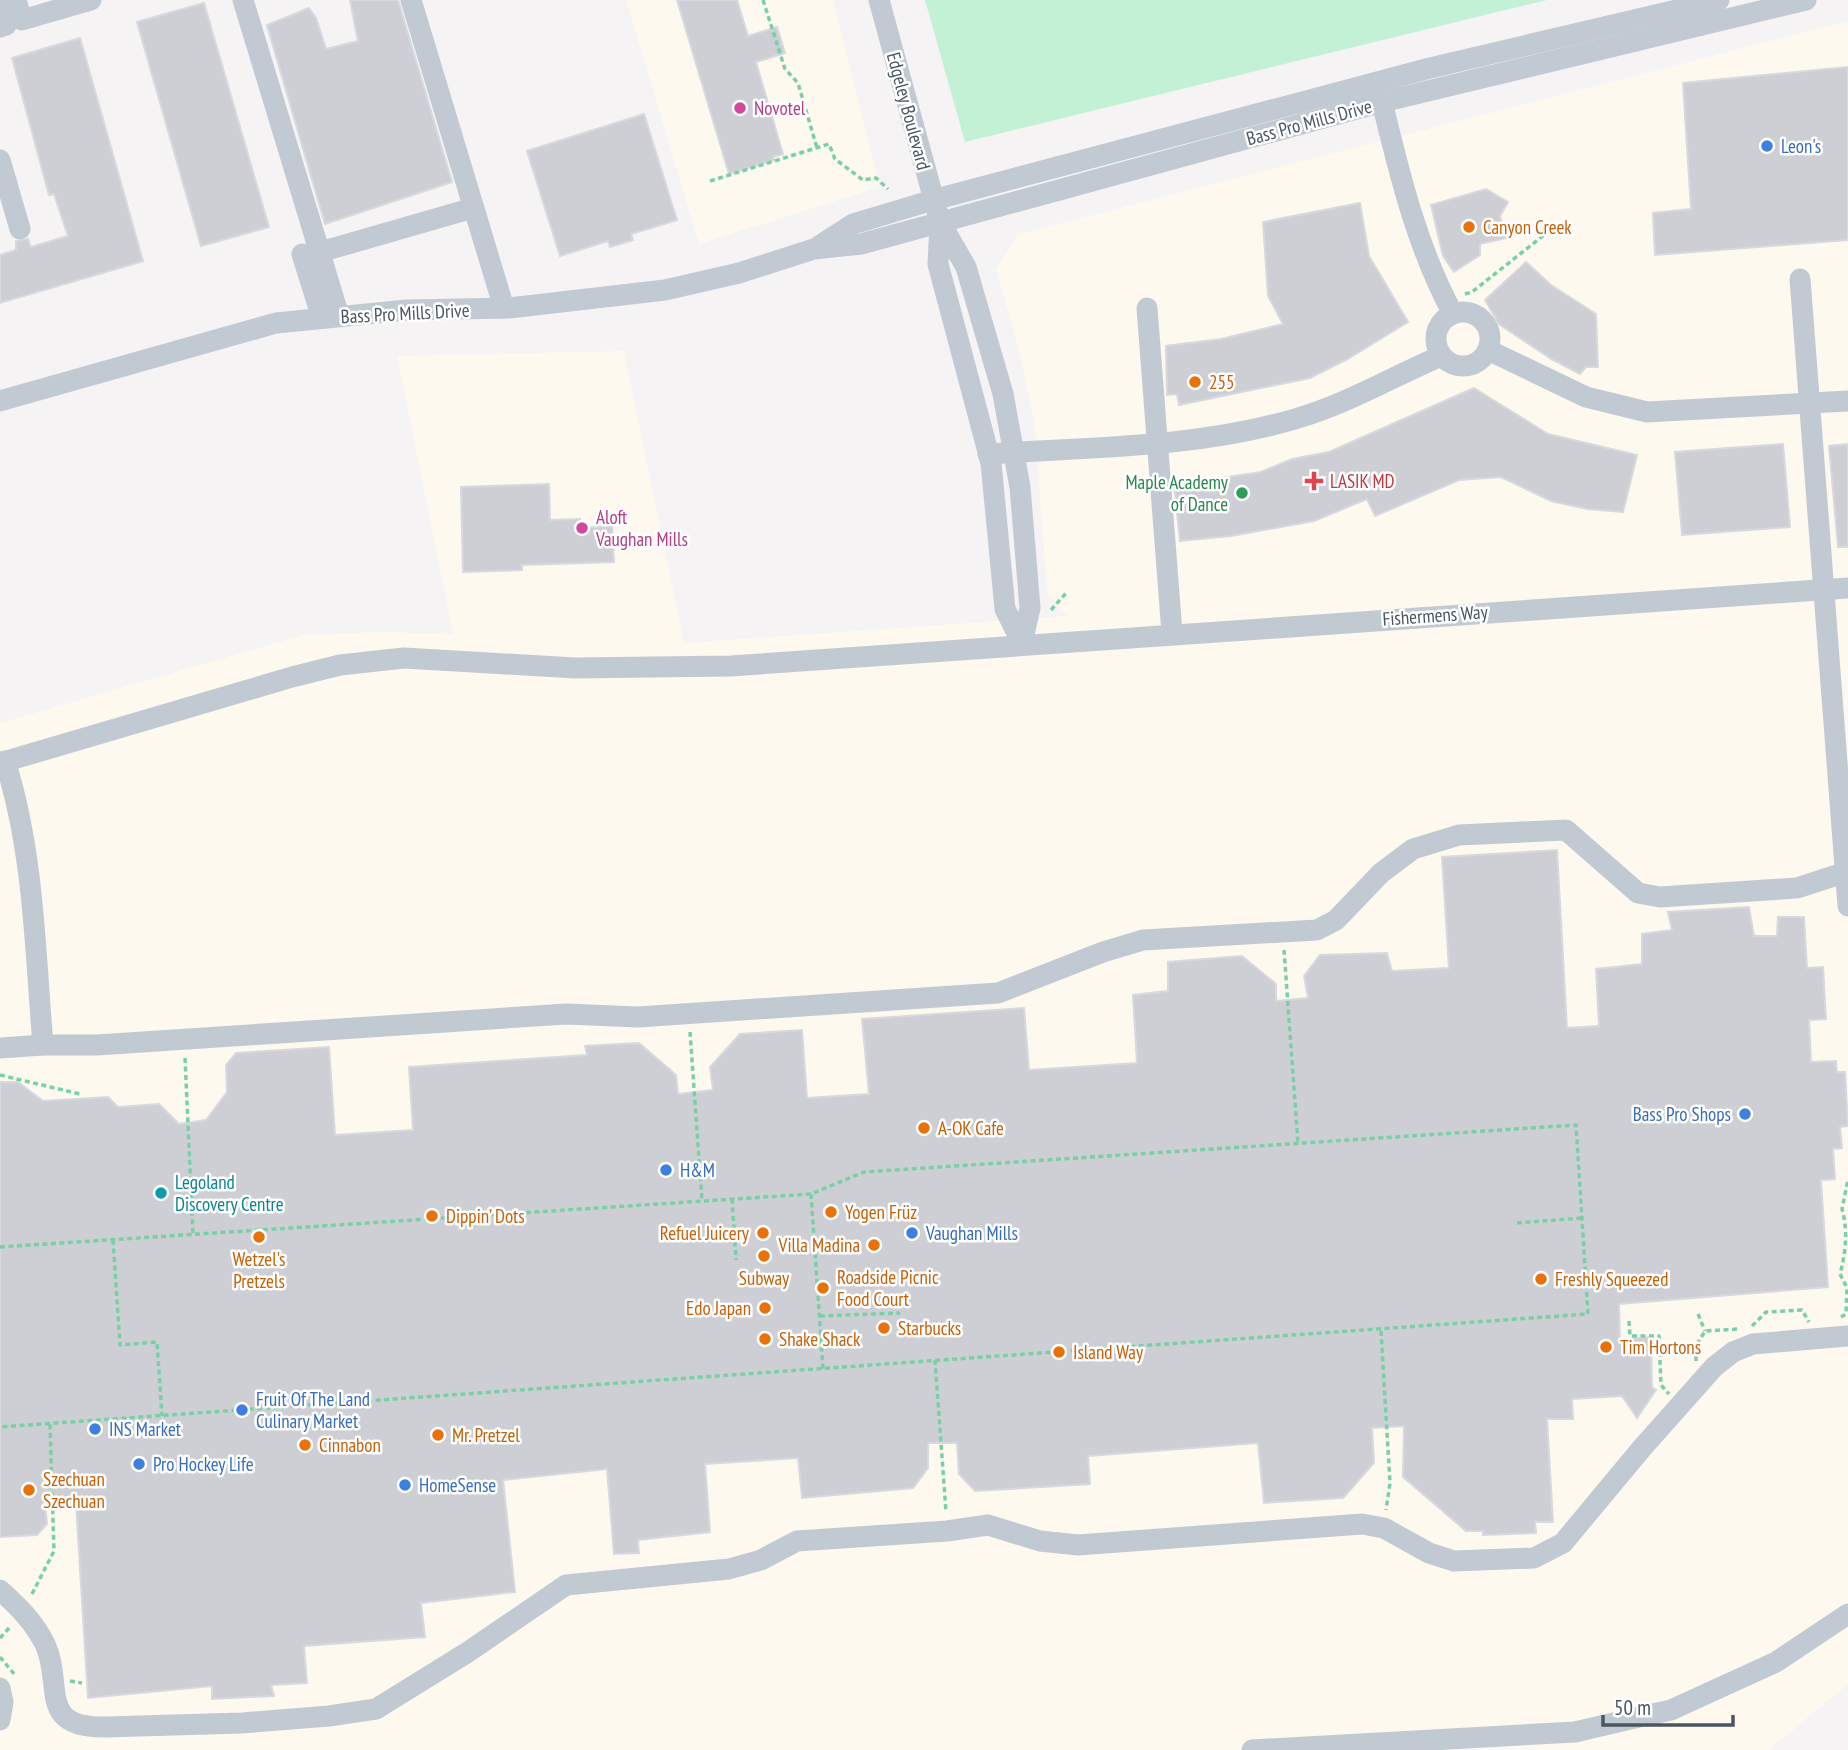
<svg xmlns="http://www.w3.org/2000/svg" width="1848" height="1750" viewBox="0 0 1848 1750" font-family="'PT Sans Narrow',sans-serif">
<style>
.commercial{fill:#fdf9ef}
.green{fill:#c3f1d5}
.building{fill:#cdcfd5;stroke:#d7d9de;stroke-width:2}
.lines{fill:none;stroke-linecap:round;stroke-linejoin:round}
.path{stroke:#7ad0a6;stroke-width:3.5;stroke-dasharray:5 3.5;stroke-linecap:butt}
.minor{stroke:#c1cad2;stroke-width:21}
.hotel-dot{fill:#d1479c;stroke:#fff;stroke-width:2.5}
.shop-dot{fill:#3f7fe0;stroke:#fff;stroke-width:2.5}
.food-dot{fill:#e8710a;stroke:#fff;stroke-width:2.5}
.health-dot{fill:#e0444e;stroke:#fff;stroke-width:2.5}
.leisure-dot{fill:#2e9e5b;stroke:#fff;stroke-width:2.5}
.culture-dot{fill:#0f9aa8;stroke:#fff;stroke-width:2.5}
.labels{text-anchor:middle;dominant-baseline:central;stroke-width:5;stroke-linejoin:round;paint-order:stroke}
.hotel-label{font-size:19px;fill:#b23c85;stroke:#fff;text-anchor:start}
.street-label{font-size:19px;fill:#4a5661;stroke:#fff}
.shop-label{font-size:19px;fill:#366cbe;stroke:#fff;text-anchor:start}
.food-label{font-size:19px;fill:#c56008;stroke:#fff;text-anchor:start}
.health-label{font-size:19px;fill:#be3a42;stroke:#fff;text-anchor:start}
.leisure-label{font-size:19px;fill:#27864d;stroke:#fff;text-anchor:end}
.culture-label{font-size:19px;fill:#0d838f;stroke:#fff;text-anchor:start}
</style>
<rect width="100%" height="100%" fill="#f5f3f3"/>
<g class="commercial">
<path d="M626,0H833L880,187L699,244Z"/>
<path d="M1848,21V1684L1769,1750H0V723L303,635L380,632L453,634L397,356L624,351L684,643L1067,616L1047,593L1035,427L1019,350L996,269L1019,234Z"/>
</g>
<path class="green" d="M925,0H1547L965,142Z"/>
<g class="building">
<path d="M350,0H398L452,182L325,224L267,25L309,8L316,18L326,49L358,41Z"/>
<path d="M677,0H737L748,36L777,27L785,53L756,62L783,154L773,157L774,160L729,174Z"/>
<path d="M204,3L269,227L201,246L137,22Z"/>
<path d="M80,38L143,261L0,303V255L16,250V241L28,239L31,247L68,236L54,194L49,195L12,58Z"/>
<path d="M1848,67V240L1655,255L1653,213L1691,209L1683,83Z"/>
<path d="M644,114L677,220L631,234L633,240L610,247L608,241L560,256L527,151Z"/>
<path d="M1486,189L1508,202L1500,216L1506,238L1480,244V255L1454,272L1443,256L1431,205Z"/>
<path d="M1360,203L1369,256L1408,322L1348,359L1310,378L1179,405L1177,394L1167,395L1166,346L1221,339L1283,324L1268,296L1263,222Z"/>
<path d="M1526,262L1551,285L1596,314L1598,367H1586L1580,374L1551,359L1499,324L1485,300Z"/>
<path d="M1474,388L1548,434L1637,455L1623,512L1587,509L1551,501L1501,477L1459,480L1375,516L1367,499L1314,521L1231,536L1180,541L1174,485L1261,472L1292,459L1329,452Z"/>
<path d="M1783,444L1790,527L1682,535L1675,452Z"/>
<path d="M1848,444V547H1838L1829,446Z"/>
<path d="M549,484L550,520L580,519V528L612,526L614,562L522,565V570L463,572L461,487Z"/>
<path d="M1557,850L1567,1028L1599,1026L1596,969L1642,964V934L1672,930L1668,912L1749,907L1754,936H1777L1778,917H1804L1807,968L1823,967L1826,1019L1809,1020L1811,1062L1836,1061L1837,1072H1845L1848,1126L1840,1127L1842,1148L1833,1149L1835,1179L1821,1180L1828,1287L1619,1304L1620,1340L1651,1337L1652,1387L1656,1390L1637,1418L1622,1396L1572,1399L1573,1419H1547L1553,1522H1535L1536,1533L1483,1535V1531H1466L1403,1477L1404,1426L1372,1428L1374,1463L1343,1498L1264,1503L1258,1443L1088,1456L1090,1484L975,1491L959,1474L957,1443H928V1468L913,1488L802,1498L798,1458L705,1464L710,1532L638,1540L639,1553L614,1554L607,1469L503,1480L515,1592L421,1603L425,1637L304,1646L307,1683L271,1685L274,1696L212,1699V1686L88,1698L76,1503L45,1505L47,1524L37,1535L0,1537V1082H18L43,1101L108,1097L118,1107L159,1104L179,1124L206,1120L227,1092L226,1065L236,1053L329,1047L335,1135L413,1130L409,1067L587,1055L585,1046L639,1043L676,1075L678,1094L713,1090L710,1067L740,1034L802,1030L807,1098L869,1094L862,1019L1024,1008L1029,1070L1137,1063L1133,995L1168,991V962L1242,956L1276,984V1001L1308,998L1304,976L1320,955L1387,953L1392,971L1449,968L1442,857Z"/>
</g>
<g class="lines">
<g class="path">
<path d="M763,0L785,69L798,83L817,148"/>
<path d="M710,181L829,144L835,159L863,180L876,178L888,189"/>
<path d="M1465,294L1472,292L1544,235"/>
<path d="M1051,610L1067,592"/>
<path d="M1284,950L1298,1143"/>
<path d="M690,1032L702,1201"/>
<path d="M185,1058L193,1234"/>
<path d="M0,1075L80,1094"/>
<path d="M811,1194L823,1369"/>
<path d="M732,1199L736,1260"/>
<path d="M1517,1223L1582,1218"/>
<path d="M113,1240L120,1345L157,1342L162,1416"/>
<path d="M0,1247L811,1194L864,1172L1576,1125L1588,1314L0,1427"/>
<path d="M1698,1314L1705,1331"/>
<path d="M820,1316L900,1313"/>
<path d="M1841,1317L1846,1314L1847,1288L1840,1274C1846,1252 1848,1230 1842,1209L1848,1180"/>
<path d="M1629,1321L1630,1336H1659L1661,1385L1669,1394"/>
<path d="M1752,1326L1766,1312L1802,1310L1809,1322"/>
<path d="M1381,1331L1390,1483L1386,1510"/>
<path d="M935,1360L946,1512"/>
<path d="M1696,1361V1346L1705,1331L1739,1329"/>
<path d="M32,1594L54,1551L50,1424"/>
<path d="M0,1638L10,1627"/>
<path d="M0,1657L15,1675"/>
<path d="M70,1681L82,1683"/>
</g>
<g class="minor">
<path d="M16,0L22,20L91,0"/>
<path d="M243,0L339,316"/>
<path d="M411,0L504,308"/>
<path d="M879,0L940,222L966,267L1003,394L1020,487L1030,608L1022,643"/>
<path d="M0,4L6,25L0,27"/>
<path d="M1382,102C1400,176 1417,247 1453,314"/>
<path d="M0,160L20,229"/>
<path d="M940,224L938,264L991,463L1005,609L1022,643"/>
<path d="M819,246L853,224L933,200L1430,68L1719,0"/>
<path d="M320,252L473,208"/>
<path d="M302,254L322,318"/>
<path d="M1800,279L1848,906"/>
<path d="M1147,308L1172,633"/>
<circle cx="1463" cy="339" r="27"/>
<path d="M1488,350L1586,397L1647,412L1848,401"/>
<path d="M0,401L276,323L407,310L509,308L665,290L739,273L814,249L861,244L1382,102L1806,0"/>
<path d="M988,454C1091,447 1196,448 1295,419C1347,404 1392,377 1441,356"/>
<path d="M5,761C34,852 35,950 43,1045H97L566,1014L638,1017L998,993L1103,952L1143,940L1317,930L1336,920L1381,873L1413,849L1459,835L1566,830L1638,893L1660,897L1797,888L1846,872"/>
<path d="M0,763L292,677L340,665L404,658L575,668L731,666L1848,588"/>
<path d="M0,1048L43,1045"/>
<path d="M0,1590C18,1606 34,1622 45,1644C64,1685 36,1728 106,1727L242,1723L329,1716L376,1709L468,1652L566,1585L729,1569L761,1560L797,1541L947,1531L988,1525L1040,1541L1078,1545L1362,1524L1384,1528L1429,1553L1454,1561L1534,1558L1563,1543L1642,1448L1714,1367L1733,1352L1753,1344L1848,1336"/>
<path d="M0,1688L3,1702L0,1720"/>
<path d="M1252,1750L1575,1732L1639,1717L1671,1710L1776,1662L1848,1614"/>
</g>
</g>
<g class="hotel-dot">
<circle cx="740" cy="108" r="7"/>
<circle cx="582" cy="528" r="7"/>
</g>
<g class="shop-dot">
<circle cx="1767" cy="146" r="7"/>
<circle cx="1745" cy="1114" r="7"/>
<circle cx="666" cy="1170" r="7"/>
<circle cx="912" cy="1233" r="7"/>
<circle cx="242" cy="1410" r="7"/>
<circle cx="95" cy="1429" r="7"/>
<circle cx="139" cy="1464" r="7"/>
<circle cx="405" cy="1485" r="7"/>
</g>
<g class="food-dot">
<circle cx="1469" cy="227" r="7"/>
<circle cx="1195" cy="382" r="7"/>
<circle cx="924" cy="1128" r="7"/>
<circle cx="831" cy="1212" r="7"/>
<circle cx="432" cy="1216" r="7"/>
<circle cx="763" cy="1233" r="7"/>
<circle cx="259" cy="1237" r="7"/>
<circle cx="874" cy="1245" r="7"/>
<circle cx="764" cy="1256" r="7"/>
<circle cx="1541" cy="1279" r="7"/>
<circle cx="823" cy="1288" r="7"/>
<circle cx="765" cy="1308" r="7"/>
<circle cx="884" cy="1328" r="7"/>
<circle cx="765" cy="1339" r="7"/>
<circle cx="1606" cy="1347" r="7"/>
<circle cx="1059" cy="1352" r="7"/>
<circle cx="438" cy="1435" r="7"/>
<circle cx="305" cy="1445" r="7"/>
<circle cx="29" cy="1490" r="7"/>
</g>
<path class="health-dot" d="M1310.5 470.5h7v7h7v7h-7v7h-7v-7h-7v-7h7z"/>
<circle class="leisure-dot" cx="1242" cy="493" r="7"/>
<circle class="culture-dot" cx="161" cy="1193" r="7"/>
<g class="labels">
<g class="hotel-label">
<text x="754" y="108">Novotel</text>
<text x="596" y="517">Aloft<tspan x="596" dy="22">Vaughan Mills</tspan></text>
</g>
<g class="street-label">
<text transform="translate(909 111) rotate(75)">Edgeley Boulevard</text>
<text transform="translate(1309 122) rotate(-15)">Bass Pro Mills Drive</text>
<text transform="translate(405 313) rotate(-3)">Bass Pro Mills Drive</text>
<text transform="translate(1435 615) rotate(-4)">Fishermens Way</text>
</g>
<g class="shop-label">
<text x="1781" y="146">Leon's</text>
<text x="1731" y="1114" text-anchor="end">Bass Pro Shops</text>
<text x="680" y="1170">H&amp;M</text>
<text x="926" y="1233">Vaughan Mills</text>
<text x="256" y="1399">Fruit Of The Land<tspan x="256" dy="22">Culinary Market</tspan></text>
<text x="109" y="1429">INS Market</text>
<text x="153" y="1464">Pro Hockey Life</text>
<text x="419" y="1485">HomeSense</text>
</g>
<g class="food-label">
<text x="1483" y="227">Canyon Creek</text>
<text x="1209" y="382">255</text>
<text x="938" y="1128">A-OK Cafe</text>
<text x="845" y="1212">Yogen Früz</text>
<text x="446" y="1216">Dippin’ Dots</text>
<text x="749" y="1233" text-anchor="end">Refuel Juicery</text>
<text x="860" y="1245" text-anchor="end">Villa Madina</text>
<text x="259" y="1259" text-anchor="middle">Wetzel's<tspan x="259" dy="22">Pretzels</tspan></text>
<text x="837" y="1277">Roadside Picnic<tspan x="837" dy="22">Food Court</tspan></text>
<text x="764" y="1278" text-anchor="middle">Subway</text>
<text x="1555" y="1279">Freshly Squeezed</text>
<text x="751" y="1308" text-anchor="end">Edo Japan</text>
<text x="898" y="1328">Starbucks</text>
<text x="779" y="1339">Shake Shack</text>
<text x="1620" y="1347">Tim Hortons</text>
<text x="1073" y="1352">Island Way</text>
<text x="452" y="1435">Mr. Pretzel</text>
<text x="319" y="1445">Cinnabon</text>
<text x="43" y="1479">Szechuan<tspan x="43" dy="22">Szechuan</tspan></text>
</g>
<g class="health-label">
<text x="1330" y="481">LASIK MD</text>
</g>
<g class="leisure-label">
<text x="1228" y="482">Maple Academy<tspan x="1228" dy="22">of Dance</tspan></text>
</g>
<g class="culture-label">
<text x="175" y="1182">Legoland<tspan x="175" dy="22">Discovery Centre</tspan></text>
</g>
</g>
<path d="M1603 1715v10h130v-10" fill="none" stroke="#4a5661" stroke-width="3.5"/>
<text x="1614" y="1715" font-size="21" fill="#4a5661" stroke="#ffffff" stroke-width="5" paint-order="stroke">50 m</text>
</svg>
